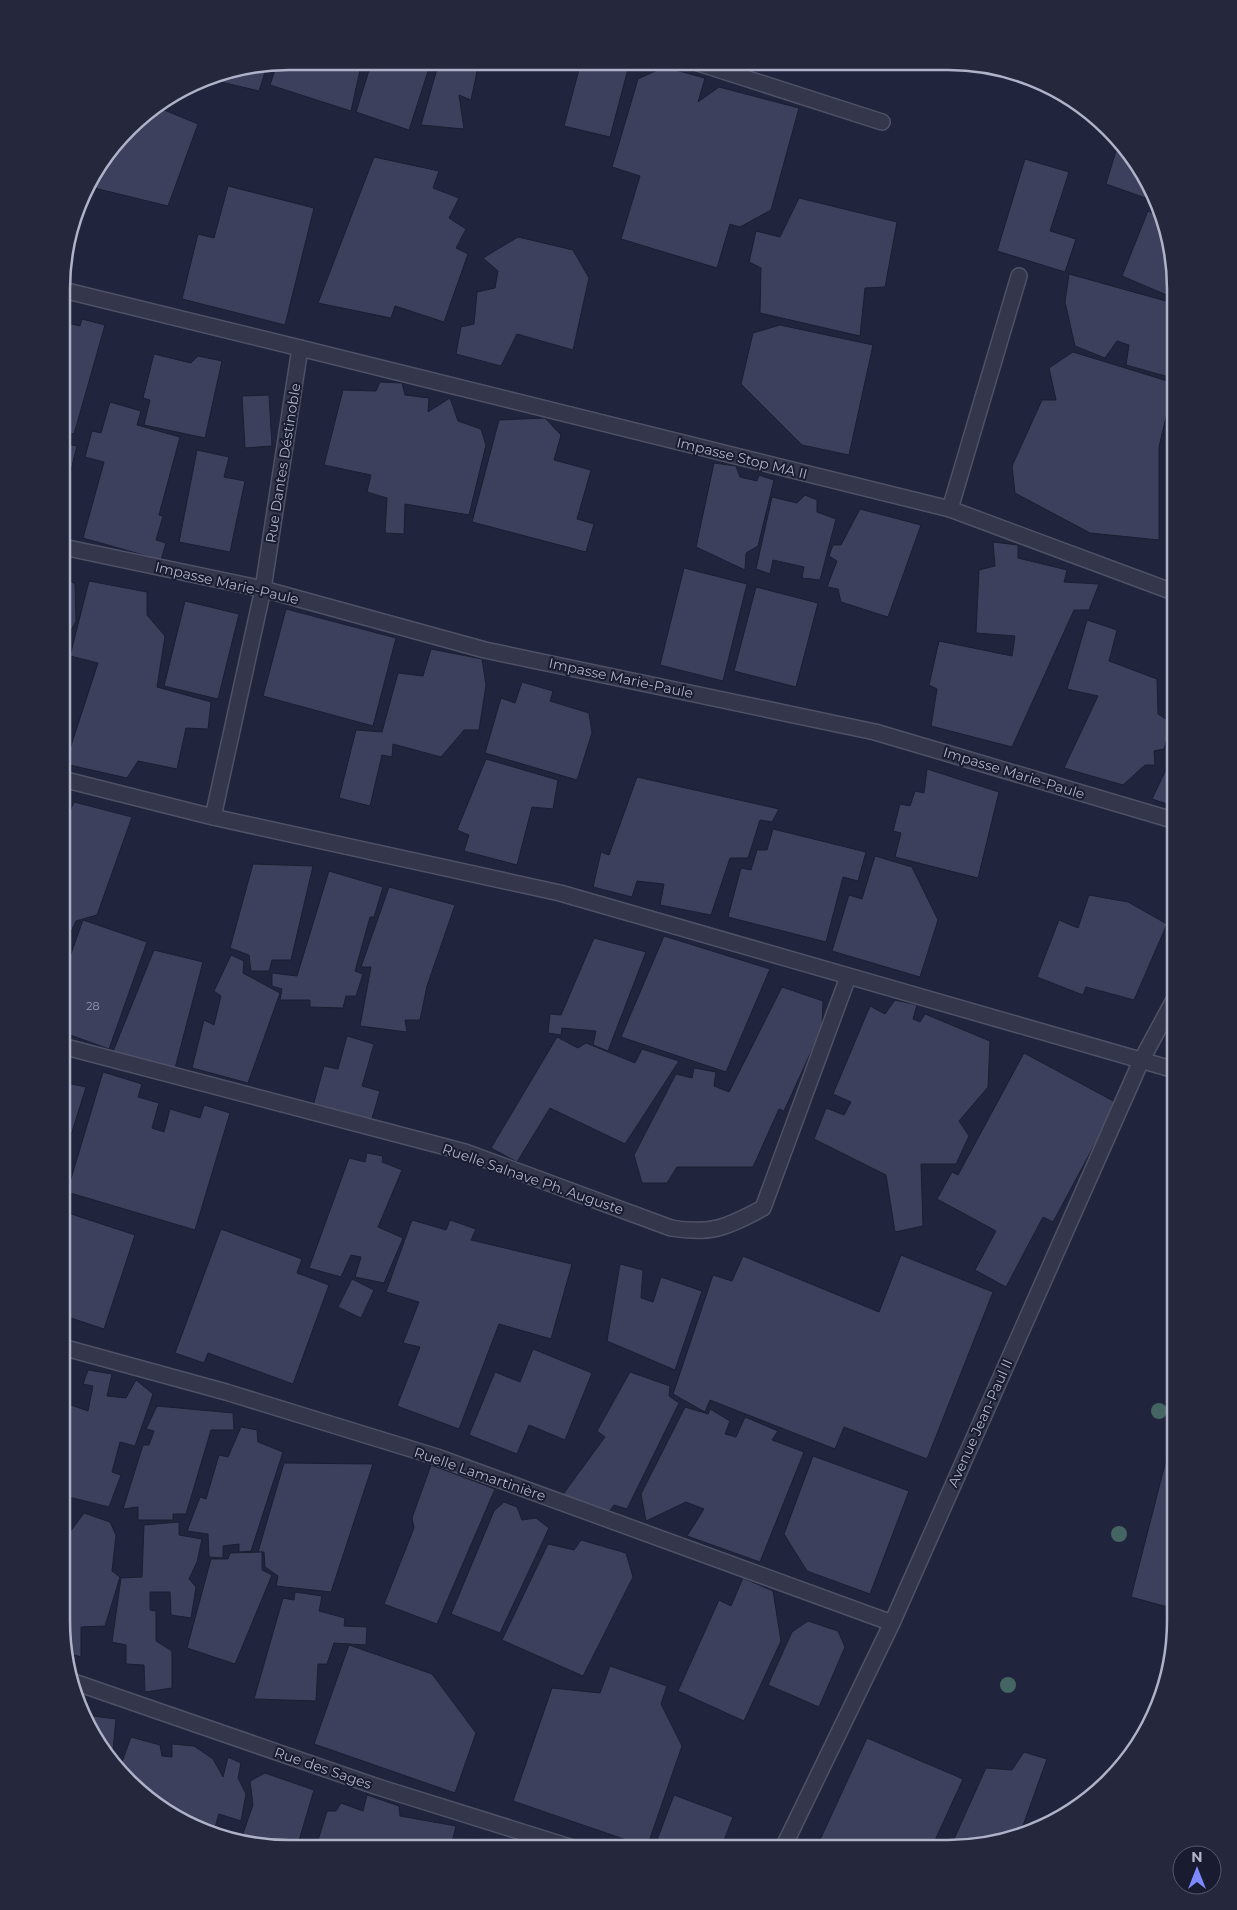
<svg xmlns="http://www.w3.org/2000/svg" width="1237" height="1910" viewBox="0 0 1237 1910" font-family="Montserrat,sans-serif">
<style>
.building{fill:#3c405d;stroke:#1b1e33}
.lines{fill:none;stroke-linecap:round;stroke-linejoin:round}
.service-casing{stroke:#4f5267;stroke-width:18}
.minor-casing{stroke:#4f5267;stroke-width:18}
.service{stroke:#34374c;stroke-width:15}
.minor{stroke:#34374c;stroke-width:15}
.tree{fill:#456562}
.labels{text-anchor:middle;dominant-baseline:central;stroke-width:4;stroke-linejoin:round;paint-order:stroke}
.number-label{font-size:11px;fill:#9296ad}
.street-label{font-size:14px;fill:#afb2c8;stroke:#191c31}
.rim{fill:none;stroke:#afb2c8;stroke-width:2.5}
</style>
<rect width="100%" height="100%" fill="#20243c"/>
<g class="building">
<path d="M289,61H362L351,111L270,85L277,64Z"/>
<path d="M372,61L431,62L409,130L356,112Z"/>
<path d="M439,62H479L471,100L459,95L464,129L421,125Z"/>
<path d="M581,62H602L628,69L610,137L564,126Z"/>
<path d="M267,66L259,91L204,78Z"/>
<path d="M664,67L705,78L698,102L719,87L799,108L771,210L740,227L730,224L717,268L621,239L640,176L612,167L638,79Z"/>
<path d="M157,107L198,124L168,206L86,186L139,118Z"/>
<path d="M1119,141L1128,150L1157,202L1106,184Z"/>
<path d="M374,157L439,171L433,188L459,198L449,218L466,229L456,248L468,254L444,322L395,306L391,318L318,303Z"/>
<path d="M1025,159L1069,172L1050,231L1076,239L1065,272L997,251Z"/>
<path d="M228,186L314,208L285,325L182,299L198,234L214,238Z"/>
<path d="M799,198L897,222L885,287L865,288L860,336L760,313L761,268L749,262L756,231L780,237Z"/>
<path d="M1148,211L1161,217L1176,299L1122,276Z"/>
<path d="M518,237L573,250L589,278L573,350L517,334L501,366L456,354L461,327L474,324L477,292L495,288L498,271L483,258Z"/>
<path d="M1069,274L1173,303L1169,377L1126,365L1129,345L1117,341L1105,358L1075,346L1065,302Z"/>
<path d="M82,319L105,325L74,434L63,431V322L80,326Z"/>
<path d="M780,325L873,345L849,455L802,445L741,384L753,333Z"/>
<path d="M1073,352L1174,383L1159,447V540L1090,533L1015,493L1012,466L1042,400H1056L1049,368Z"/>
<path d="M154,354L191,363L198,356L222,361L205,438L144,425L150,400L143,398Z"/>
<path d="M380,382L402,383L405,395L429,398L428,412L450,398L458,421L481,429L486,445L469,515L405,504L404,534L385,533L387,498L367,492L371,475L324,465L343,390L376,391Z"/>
<path d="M269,395L272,446L245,448L242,396Z"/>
<path d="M110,402L141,411L137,425L180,437L159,515L163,516L156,540L166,543L161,560L83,538L104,462L85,457L92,431L101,433Z"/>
<path d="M545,418L561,435L554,460L591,470L577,519L594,524L586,552L472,522L499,420Z"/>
<path d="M63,443L77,446L63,502Z"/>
<path d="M197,450L229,457L224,477L245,481L230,552L179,542Z"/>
<path d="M714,463L736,466L740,477L757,481L759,475L774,480L758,546L746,553L745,570L696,547Z"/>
<path d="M805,495L817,500V512L836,519L820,580L802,578L804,567L773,560L770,574L756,569L772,497L797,503Z"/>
<path d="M860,509L921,525L888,617L841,602L838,589L827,587L837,561L829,556L833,545H841Z"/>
<path d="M993,542L1018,545V558L1067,570L1064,582L1099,584L1089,610H1074L1012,747L931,726L937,689L929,685L939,641L1012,656L1015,636L976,633L979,570L995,566Z"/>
<path d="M684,568L747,584L723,681L660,665Z"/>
<path d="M63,577L75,584L76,621L63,646Z"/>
<path d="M89,581L147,592V615L165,636L157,687L211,702L208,729L186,728L177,769L138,761L127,778L65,764L98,663L70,656Z"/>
<path d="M756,587L818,603L796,687L734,671Z"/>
<path d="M185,601L239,614L218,699L164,686Z"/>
<path d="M286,609L396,638L373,726L263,696Z"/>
<path d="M1087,620L1117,630L1109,661L1157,679L1158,714L1172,723L1164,749L1154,751L1155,765H1145L1123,785L1064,768L1098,696L1067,689Z"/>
<path d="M431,649L482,659L486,685L479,730H464L441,757L393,744L392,757L382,755L370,806L339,798L356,730L382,732L398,673L423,676Z"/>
<path d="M522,682L553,691L550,701L589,713L592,733L577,780L485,753L501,698L515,703Z"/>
<path d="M1176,683V718L1167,711Z"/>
<path d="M1174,753H1176V807L1152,799Z"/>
<path d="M486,759L558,780L553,809L532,807L517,865L464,851L469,835L457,830Z"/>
<path d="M927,769L999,792L978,878L895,857L901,833L893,831L900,804L910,806L915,791L924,793Z"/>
<path d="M637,777L779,809L772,822L760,820L748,858H730L711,915L660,905L664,884L637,881L632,897L593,887L601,852L609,855Z"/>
<path d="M74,802L132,817L97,915L76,921L62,951V828Z"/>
<path d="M773,829L866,852L858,881L843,877L826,942L728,917L741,868L751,870L757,850H767Z"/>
<path d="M875,856L912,867L938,920L920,977L832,951L849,895L862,899Z"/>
<path d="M253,864L313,866L291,960H272L269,971H251L249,955L230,948Z"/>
<path d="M329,871L383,887L374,917H370L355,971L363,974L356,996H346L343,1008L310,1007V1000H280L282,989L272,986V973L297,976Z"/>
<path d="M389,887L455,905L427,986L420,1020H405L407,1032L360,1026L371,967H361Z"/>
<path d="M1089,895L1128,902L1167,924L1134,1000L1086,987L1083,995L1037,977L1059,920L1078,928Z"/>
<path d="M83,920L147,942L109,1049L62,1032V979Z"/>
<path d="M664,936L770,969L726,1072L621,1037Z"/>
<path d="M594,938L646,952L608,1051L593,1045L596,1031L562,1028L561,1035L548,1033L550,1014L561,1015Z"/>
<path d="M154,950L203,962L174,1072L112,1054Z"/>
<path d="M231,955L244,961L243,973L280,993L248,1083L192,1068L204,1020L214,1025L221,996L214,991Z"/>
<path d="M782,987L823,1001L822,1028L784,1111L779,1109L753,1167H677L667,1183H642L634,1155L676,1074L692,1078L694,1068L716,1072L714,1086L729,1092Z"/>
<path d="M895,1000L917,1005L913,1019L920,1022L925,1014L990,1041L988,1087L959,1121L969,1136L956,1164H921L923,1226L895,1232L886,1175L814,1139L826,1108L844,1115L851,1102L833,1094L870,1006L885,1014Z"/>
<path d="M347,1036L374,1044L362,1086L380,1091L371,1122L313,1106L324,1066L338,1069Z"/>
<path d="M557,1037L578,1048L586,1043L635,1063L642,1049L679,1061L625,1144L550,1108L517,1162L491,1148Z"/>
<path d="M1024,1053L1117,1103L1053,1222L1043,1217L1006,1287L975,1270L996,1231L937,1199L952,1172L958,1175Z"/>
<path d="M103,1072L142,1084L138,1097L159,1103L152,1128L164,1132L170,1109L200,1118L204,1105L230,1113L195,1230L67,1192Z"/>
<path d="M62,1082L86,1087L62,1164Z"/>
<path d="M367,1153L383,1156L382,1162L402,1170L378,1227L403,1238L384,1283L355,1277L361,1257L351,1255L341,1277L309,1268L349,1158L365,1162Z"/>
<path d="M62,1211L135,1235L104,1329L62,1315Z"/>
<path d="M412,1220L446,1230L450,1220L476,1229L471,1240L572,1264L551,1339L499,1324L459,1429L397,1406L420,1347L403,1343L419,1302L386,1292Z"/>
<path d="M221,1229L302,1259L297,1273L329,1285L293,1384L208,1353L204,1363L175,1353Z"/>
<path d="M901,1255L993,1292L927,1459L844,1427L835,1449L710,1400L705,1412L673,1394L713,1275L732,1281L743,1256L879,1312Z"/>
<path d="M620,1264L643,1270L641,1298L653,1302L661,1277L702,1291L675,1370L607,1341Z"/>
<path d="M352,1279L374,1290L361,1318L338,1307Z"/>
<path d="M533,1349L592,1373L565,1440L529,1425L517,1454L469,1435L495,1372L520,1382Z"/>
<path d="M62,1369L67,1370L62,1394Z"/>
<path d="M88,1370L112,1374L107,1396L126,1398L136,1380L153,1394L135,1446L120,1442L112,1472L121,1475L109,1507L69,1497L61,1470L62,1431L71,1405L88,1411L93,1386L83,1384Z"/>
<path d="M630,1372L670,1386L669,1396L679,1403L627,1509L614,1505L607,1515L561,1497L605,1437L597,1431Z"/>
<path d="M157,1406L233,1413L234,1430H211L186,1514H173V1520H138V1507L123,1509L143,1445H149L154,1431L146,1429Z"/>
<path d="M685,1407L708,1414L710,1409L730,1421L725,1434L736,1437L745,1417L778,1431L772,1440L804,1452L760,1562L687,1536L704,1509L686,1502L646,1521L641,1494Z"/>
<path d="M1175,1425V1609L1131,1597Z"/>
<path d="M241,1427L257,1430L258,1442L283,1452L251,1551L239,1552V1544L223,1546V1558L209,1557L208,1534L187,1531L200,1497L206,1499L219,1455L228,1457Z"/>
<path d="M813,1456L909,1491L870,1594L807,1571L784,1534Z"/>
<path d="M284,1463L373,1464L331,1592L276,1586L278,1576L265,1567L264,1552H258Z"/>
<path d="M431,1465L495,1489L437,1624L384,1604L414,1528L412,1518Z"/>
<path d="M504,1502L517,1507L522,1520L536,1518L549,1528L500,1633L451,1614L494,1511Z"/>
<path d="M84,1513L110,1522L116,1535L112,1571L120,1577L105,1626L81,1627V1657L68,1653L61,1621V1559L70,1532Z"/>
<path d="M179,1522V1535L202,1539L197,1562L189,1579L196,1587L191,1618L171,1615L170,1592H150V1610L156,1611V1641L172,1651V1688L145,1692L144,1665L126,1664V1645L112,1642L121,1578L142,1577L144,1525Z"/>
<path d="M581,1540L626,1553L633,1577L583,1676L502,1640L548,1544L574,1550Z"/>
<path d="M262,1552V1570L272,1575L235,1664L187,1648L211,1559H228L230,1553Z"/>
<path d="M743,1578L773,1591L781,1641L744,1721L678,1691L719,1600L731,1606Z"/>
<path d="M295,1592L322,1596L319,1611L345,1618L344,1626L367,1627L366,1645L334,1643L327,1664H318L316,1701L254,1699L283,1598L294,1600Z"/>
<path d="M808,1621L838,1631L845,1647L819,1707L768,1685L792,1632Z"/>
<path d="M349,1645L432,1674L476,1733L455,1793L314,1744Z"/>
<path d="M610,1666L667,1686L661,1704L682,1746L647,1847L513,1801L552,1688L600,1693Z"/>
<path d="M86,1715L116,1719L113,1750L109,1760L85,1719Z"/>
<path d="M131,1737L160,1745L162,1756L172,1757V1744L194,1746L213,1759L223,1777L228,1757L241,1763L238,1778L246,1794L241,1821L219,1814L213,1834L202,1831L151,1802L119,1770Z"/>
<path d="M867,1738L963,1779L931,1849L835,1848L819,1842Z"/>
<path d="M1024,1752L1047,1759L1020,1834L950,1848L986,1768L1012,1770Z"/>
<path d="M265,1773L314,1790L297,1847H260L240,1842L253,1805L250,1781Z"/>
<path d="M367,1795L399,1806L400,1816L456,1826L451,1846L452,1847H316L327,1811H336L341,1803L363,1811Z"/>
<path d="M674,1795L733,1817L721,1848H654Z"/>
<path d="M470,1838L514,1848L468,1847Z"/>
</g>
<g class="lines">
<defs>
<g id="service">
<path d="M63,290L300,348L263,589L213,817"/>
<path d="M63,547L263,589"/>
</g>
<g id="minor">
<path d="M695,62L882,122"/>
<path d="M300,348L950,509L1176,593"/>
<path d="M950,509L1019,276"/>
<path d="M263,589L485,650L875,732L1176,821"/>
<path d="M62,779L213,817L560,893L1175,1070"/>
<path d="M62,1046L465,1152L671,1228C712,1235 727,1227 763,1208L848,977"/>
<path d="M62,1347L226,1392L437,1457L892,1623"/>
<path d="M74,1682L378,1787L573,1848"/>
<path d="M783,1848L892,1623L1141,1061L1175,998"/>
</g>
</defs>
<use href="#service" class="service-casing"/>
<use href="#minor" class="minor-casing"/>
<use href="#service" class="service"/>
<use href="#minor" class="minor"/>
</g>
<g class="tree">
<circle cx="1159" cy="1411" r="8"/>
<circle cx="1119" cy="1534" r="8"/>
<circle cx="1008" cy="1685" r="8"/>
</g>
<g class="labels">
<g class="number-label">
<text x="93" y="1006">28</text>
</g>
<g class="street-label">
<text transform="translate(742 458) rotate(14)">Impasse Stop MA II</text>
<text transform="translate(283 463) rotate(-81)">Rue Dantes Déstinoble</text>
<text transform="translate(227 583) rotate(13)">Impasse Marie-Paule</text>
<text transform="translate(621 678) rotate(12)">Impasse Marie-Paule</text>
<text transform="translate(1014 773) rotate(17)">Impasse Marie-Paule</text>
<text transform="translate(533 1179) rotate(19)">Ruelle Salnave Ph. Auguste</text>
<text transform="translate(980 1423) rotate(-66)">Avenue Jean-Paul II</text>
<text transform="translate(480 1474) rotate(19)">Ruelle Lamartinière</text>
<text transform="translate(323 1768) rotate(19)">Rue des Sages</text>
</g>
</g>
<path d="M0 0H1237V1910H0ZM289 70H948A219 219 0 0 1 1167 289V1621A219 219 0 0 1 948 1840H289A219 219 0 0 1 70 1621V289A219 219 0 0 1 289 70Z" fill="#25283d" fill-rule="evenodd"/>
<path class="rim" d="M289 70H948A219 219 0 0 1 1167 289V1621A219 219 0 0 1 948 1840H289A219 219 0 0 1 70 1621V289A219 219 0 0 1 289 70Z"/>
<g transform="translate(1197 1870)"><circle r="24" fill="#191c31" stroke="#55586d"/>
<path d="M0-4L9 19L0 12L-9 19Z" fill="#7d8aff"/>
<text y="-8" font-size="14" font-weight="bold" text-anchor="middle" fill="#afb2c8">N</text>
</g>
</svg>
